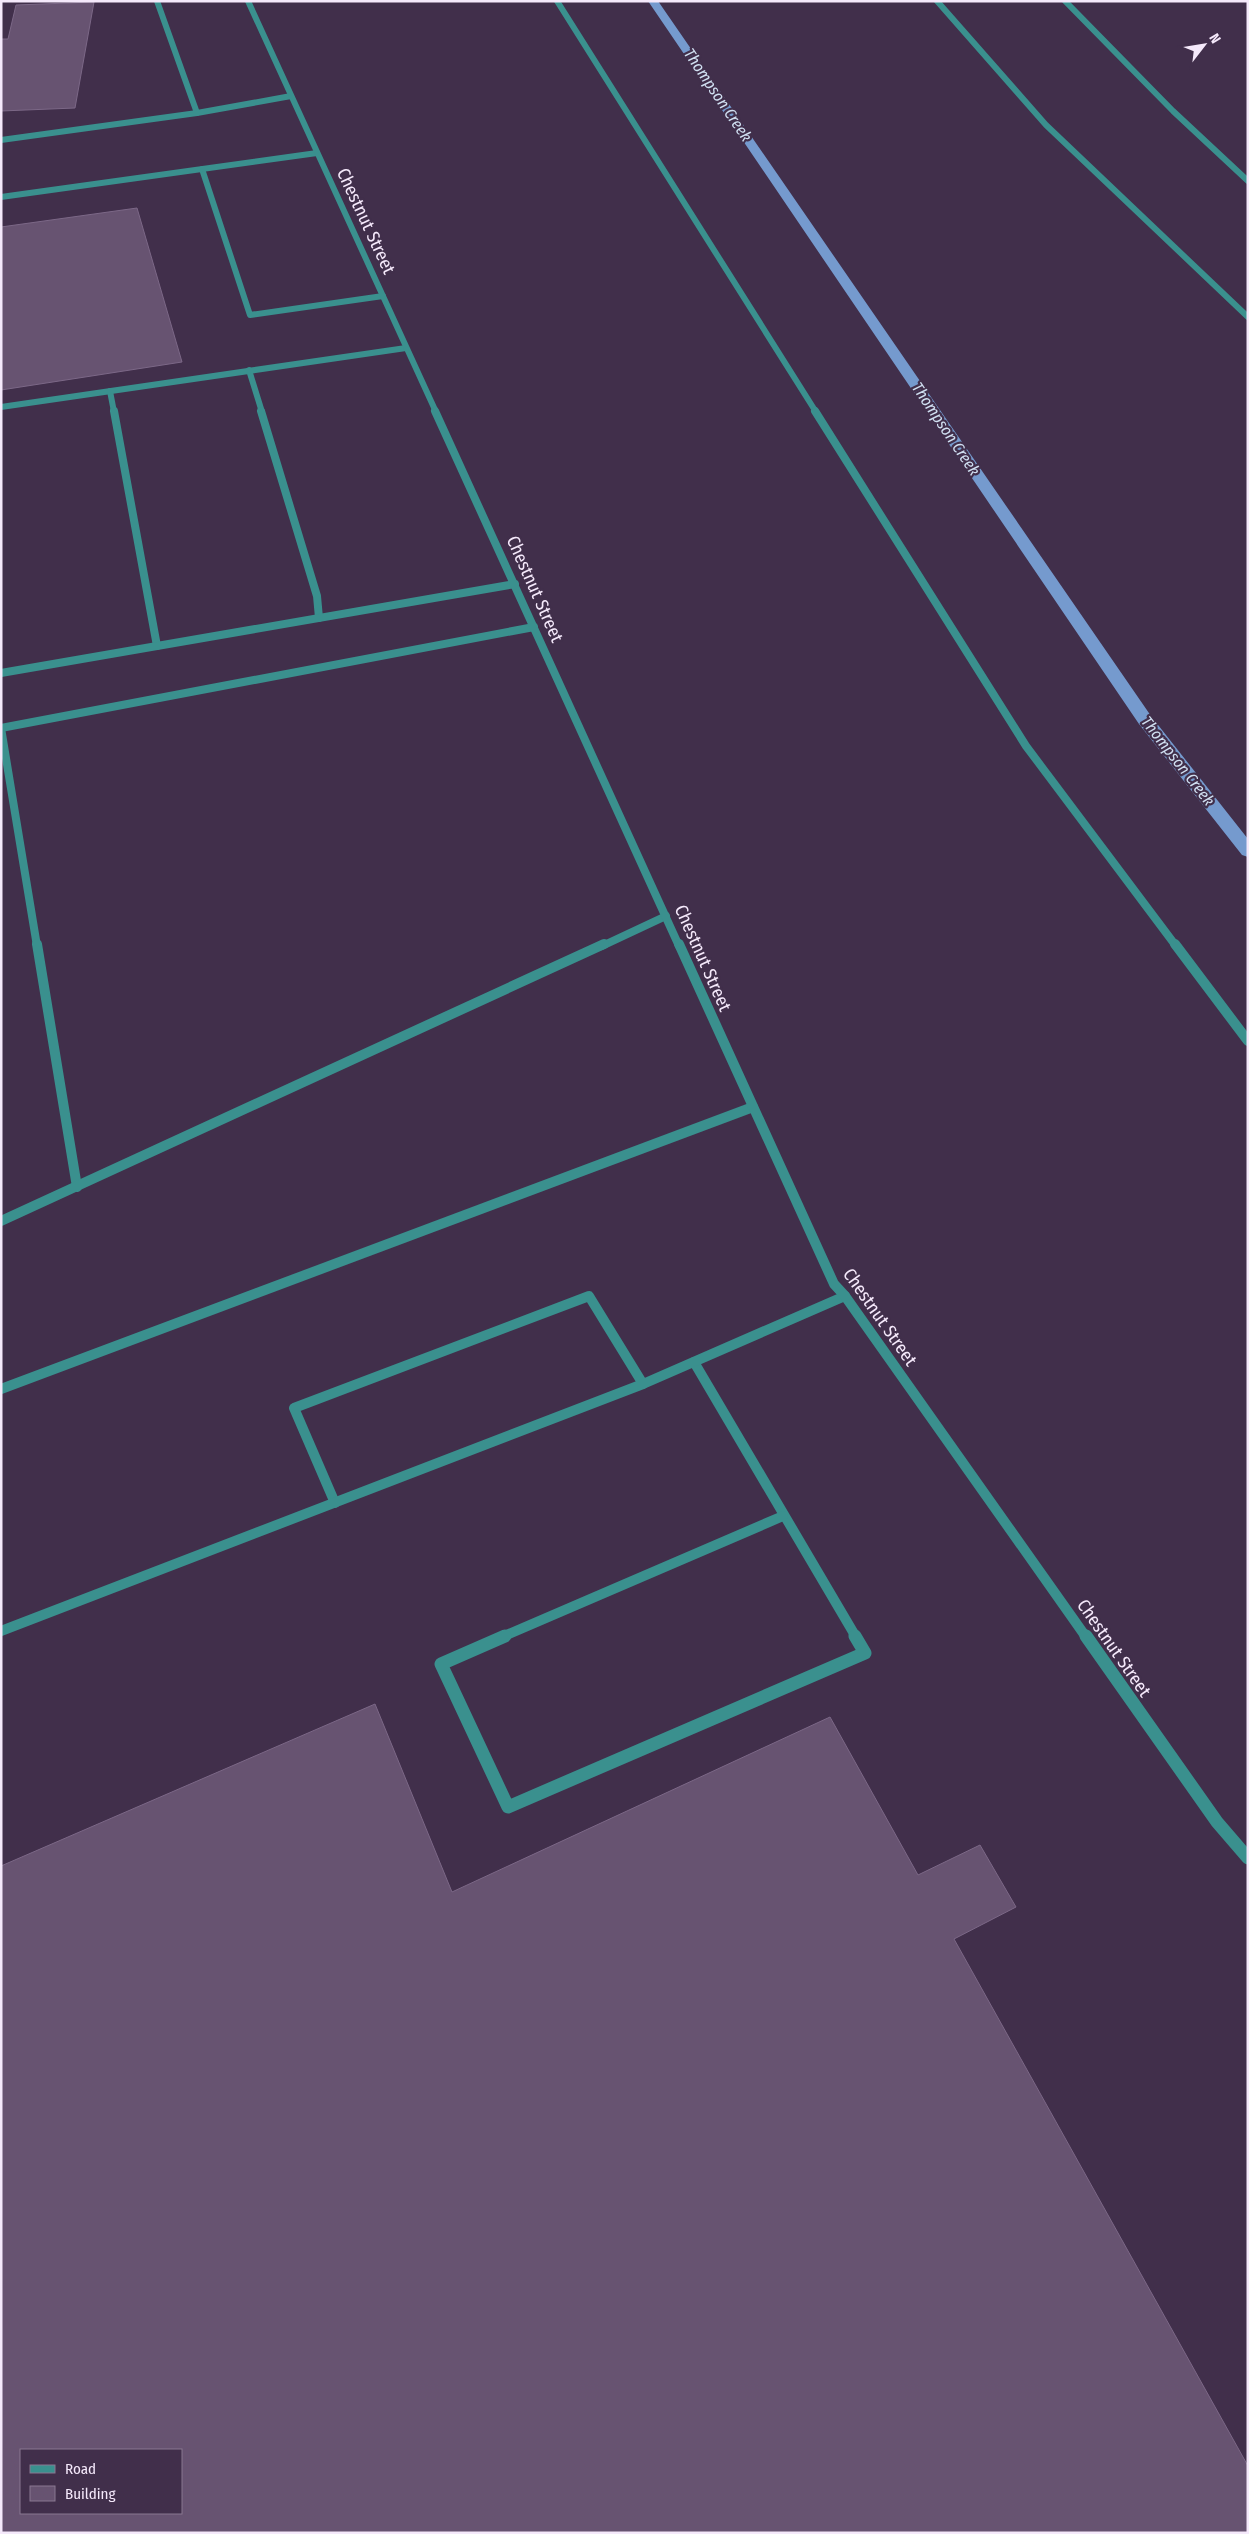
<svg xmlns="http://www.w3.org/2000/svg" width="1249" height="2534" viewBox="0 0 1249 2534" font-family="'Fira Sans Condensed',sans-serif">
<style>
.lines{fill:none;stroke-linecap:round;stroke-linejoin:round}
.stream{fill:#759ace;fill-rule:evenodd}
.building{fill:#675371;stroke:#7c6887;fill-rule:evenodd}
.service-far3{stroke:#3a908e;stroke-width:6}
.service-far2{stroke:#3a908e;stroke-width:8}
.service-far1{stroke:#3a908e;stroke-width:10}
.service{stroke:#3a908e;stroke-width:13}
.minor-far3{stroke:#3a908e;stroke-width:6}
.minor-far2{stroke:#3a908e;stroke-width:8}
.minor-far1{stroke:#3a908e;stroke-width:10}
.minor{stroke:#3a908e;stroke-width:13}
.labels{text-anchor:middle;dominant-baseline:central;stroke-width:4.5;stroke-linejoin:round;paint-order:stroke}
.far-water-label{font-size:16px;font-style:italic;fill:#d0dff1;stroke:#412f4b}
.street-label{font-size:18px;fill:#f5e9fb;stroke:#412f4b}
</style>
<rect width="100%" height="100%" fill="#412f4b"/>
<g class="lines">
<path class="stream" d="M648,1H658L1151,716L1248,839V857L1242,855L1139,724Z"/>
</g>
<g class="building">
<path d="M94,2L75,108L1,111V39H8L16,5Z"/>
<path d="M137,208L182,362L1,390V227Z"/>
<path d="M375,1704L452,1892L830,1717L918,1875L980,1845L1016,1907L954,1939L1248,2466V2533H1V1866ZM21,2450H181V2513H21Z"/>
</g>
<g class="lines">
<g class="service-far3">
<path d="M157,1L197,113"/>
<path d="M557,1L816,412"/>
<path d="M937,1L1046,125L1248,317"/>
<path d="M1065,1L1173,111L1248,181"/>
<path d="M1,140L197,113L291,96"/>
<path d="M202,169L250,315L383,296"/>
<path d="M1,197L317,153"/>
<path d="M249,370L262,412"/>
<path d="M110,391L114,412"/>
<path d="M1,407L406,348"/>
</g>
<g class="service-far2">
<path d="M114,411L157,646"/>
<path d="M261,411L317,596L319,618"/>
<path d="M815,411L1026,746L1176,946"/>
<path d="M1,673L515,584"/>
<path d="M1,728L534,627"/>
<path d="M1,728L37,946"/>
<path d="M602,946L666,916"/>
</g>
<g class="service-far1">
<path d="M37,944L77,1187"/>
<path d="M1175,944L1248,1041"/>
<path d="M1,1221L604,944"/>
<path d="M694,1362L856,1637"/>
<path d="M1,1389L753,1107"/>
<path d="M335,1503L294,1408L589,1296L643,1384"/>
<path d="M1,1631L643,1384L845,1296"/>
<path d="M502,1637L783,1516"/>
</g>
<path class="service" d="M505,1636L441,1664L508,1807L865,1653L855,1636"/>
<path class="minor-far3" d="M248,1L436,412"/>
<path class="minor-far2" d="M435,411L679,946"/>
<path class="minor-far1" d="M679,944L834,1284L845,1296L1086,1637"/>
<path class="minor" d="M1086,1636L1217,1822L1248,1858"/>
</g>
<g class="labels">
<g class="far-water-label">
<text transform="translate(718 95) rotate(56)">Thompson Creek</text>
<text transform="translate(946 429) rotate(56)">Thompson Creek</text>
<text transform="translate(1178 761) rotate(52)">Thompson Creek</text>
</g>
<g class="street-label">
<text transform="translate(366 221) rotate(65)">Chestnut Street</text>
<text transform="translate(535 589) rotate(66)">Chestnut Street</text>
<text transform="translate(703 958) rotate(66)">Chestnut Street</text>
<text transform="translate(880 1317) rotate(55)">Chestnut Street</text>
<text transform="translate(1114 1648) rotate(55)">Chestnut Street</text>
</g>
</g>
<rect width="1249" height="2534" fill="none" stroke="#f5e9fb" stroke-width="5"/>
<rect x="20" y="2449" width="162" height="65" fill="#412f4b" stroke="#897991"/>
<rect x="30" y="2465" width="25" height="8" fill="#3a908e" stroke="#897991"/>
<text x="65" y="2474" font-size="15" fill="#f5e9fb">Road</text>
<rect x="30" y="2486" width="25" height="15" fill="#675371" stroke="#897991"/>
<text x="65" y="2499" font-size="15" fill="#f5e9fb">Building</text>
<g transform="translate(1204 45) rotate(59)" stroke="#412f4b" stroke-width="4" paint-order="stroke">
<path d="M0-4L9 19L0 12L-9 19Z" fill="#f5e9fb"/>
<text y="-8" font-size="14" font-weight="bold" text-anchor="middle" fill="#f5e9fb">N</text>
</g>
</svg>
